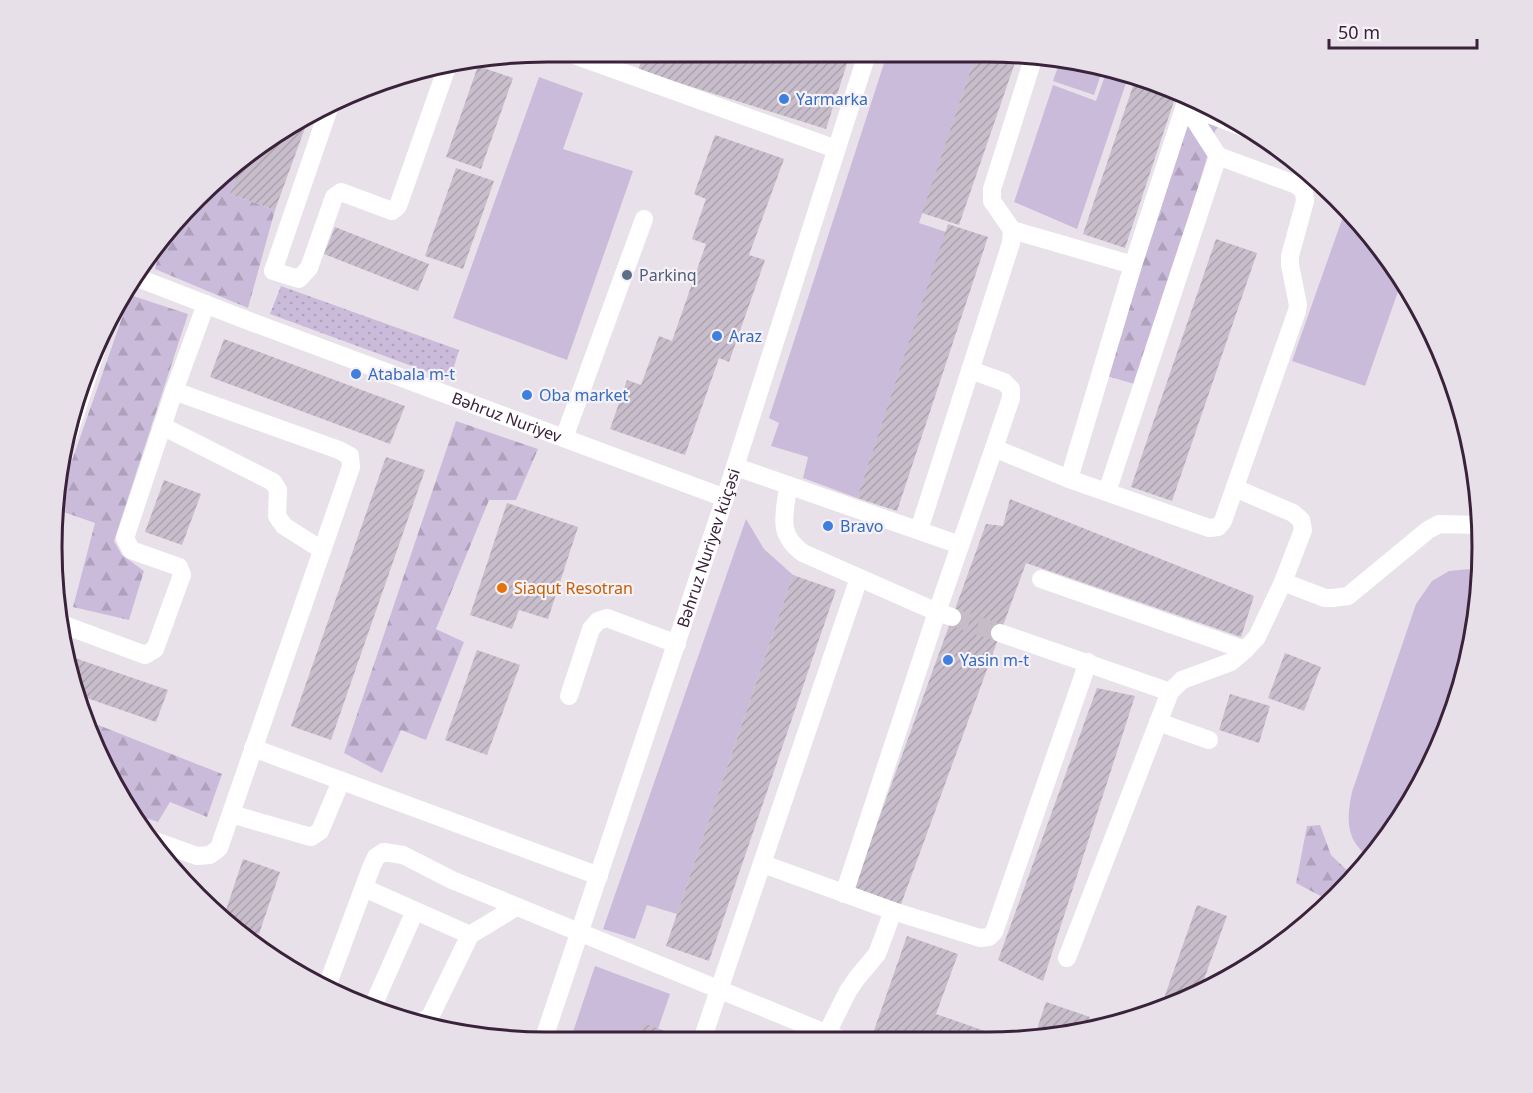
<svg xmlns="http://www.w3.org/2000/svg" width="1533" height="1093" viewBox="0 0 1533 1093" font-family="'Noto Sans',sans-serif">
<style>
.grass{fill:url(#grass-dots)}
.forest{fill:url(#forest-firs)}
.park{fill:#cbbbda}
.building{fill:url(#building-hatch)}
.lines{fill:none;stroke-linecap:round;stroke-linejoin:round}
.minor-tunnel{stroke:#c6bbc7;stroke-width:18;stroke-dasharray:18 9;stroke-linecap:butt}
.minor{stroke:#fff;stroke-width:18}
.shop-dot{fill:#3f7fe0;stroke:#f6f1f7;stroke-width:2}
.service-dot{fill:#5c6f8a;stroke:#f6f1f7;stroke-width:2}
.food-dot{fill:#e8710a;stroke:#f6f1f7;stroke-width:2}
.labels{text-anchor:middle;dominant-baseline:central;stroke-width:4.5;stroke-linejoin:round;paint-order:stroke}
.shop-label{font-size:16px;fill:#366cbe;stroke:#f6f1f7;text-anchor:start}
.service-label{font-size:16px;fill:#4e5e75;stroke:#f6f1f7;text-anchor:start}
.street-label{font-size:16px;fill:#3a223a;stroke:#f6f1f7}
.food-label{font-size:16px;fill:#c56008;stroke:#f6f1f7;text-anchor:start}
.rim{fill:none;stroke:#3a223a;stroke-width:3}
</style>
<defs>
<pattern id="grass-dots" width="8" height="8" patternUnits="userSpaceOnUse" patternTransform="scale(1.5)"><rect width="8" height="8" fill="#cbbbda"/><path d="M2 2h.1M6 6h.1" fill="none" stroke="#afa0bc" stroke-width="1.8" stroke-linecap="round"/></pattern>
<pattern id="forest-firs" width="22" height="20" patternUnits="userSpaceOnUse" patternTransform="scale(1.5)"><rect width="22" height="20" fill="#cbbbda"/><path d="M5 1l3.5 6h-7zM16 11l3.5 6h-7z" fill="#afa0bc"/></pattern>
<pattern id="building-hatch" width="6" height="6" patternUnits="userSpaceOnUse" patternTransform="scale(1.5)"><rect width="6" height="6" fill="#c8bdcb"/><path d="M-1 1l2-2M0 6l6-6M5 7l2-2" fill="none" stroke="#ada2af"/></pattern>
</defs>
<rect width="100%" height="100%" fill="#e9e1ea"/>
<path class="grass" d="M281,286L459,350L450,380L270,314Z"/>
<g class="forest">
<path d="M1194,102L1228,115L1215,131L1138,385L1107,376Z"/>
<path d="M242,160L230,194L275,210L248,308L155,269L163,237L174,220Z"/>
<path d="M130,295L188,314L114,541L122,555L144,571L129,620L73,607L95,523L55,509Z"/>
<path d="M456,421L538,449L516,500H489L436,629L464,642L426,740L401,730L382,773L344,753Z"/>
<path d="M88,721L222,774L207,817L170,802L158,822L134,814L102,765Z"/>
<path d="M1320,825L1331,855L1351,874L1354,875L1330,901L1296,883L1307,826Z"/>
</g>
<g class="park">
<path d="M888,51H977L919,223L946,232L857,498L803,478L808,457L771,446L779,423L769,418Z"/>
<path d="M1061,58L1084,61L1103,68L1094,95L1053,81Z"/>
<path d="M1107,70L1128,77L1077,229L1014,202L1053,85L1096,101Z"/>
<path d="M539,77L583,93L563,149L633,171L567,360L453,318Z"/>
<path d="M1345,211L1351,213L1359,220L1402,280L1365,386L1292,361Z"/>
<path d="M746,519L764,549L793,575L677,914L647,905L635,939L603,929Z"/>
<path d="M1469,569L1481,573V579L1465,674L1431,765L1380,848L1371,858C1367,855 1362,852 1359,848C1345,832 1348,811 1352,792L1416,604L1432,581L1449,571Z"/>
<path d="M595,966L670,994L658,1029L643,1024L637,1040L570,1041Z"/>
</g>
<g class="building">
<path d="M645,51H851L826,129L638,70Z"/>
<path d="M977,51L1018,54L959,225L922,213Z"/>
<path d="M478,66L513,78L481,169L446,157Z"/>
<path d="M1135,80L1176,95L1125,248L1083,234Z"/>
<path d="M309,117L275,210L230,194L242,160L272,134Z"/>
<path d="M715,135L784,159L749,255L765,260L729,362L719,358L685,455L610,429L627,380L641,385L659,336L672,341L706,244L692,239L706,199L694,194Z"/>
<path d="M456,168L494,181L463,269L425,256Z"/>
<path d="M948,224L988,237L897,511L857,498Z"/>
<path d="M335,227L429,264L418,291L324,254Z"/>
<path d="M1216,239L1257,253L1172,501L1131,487Z"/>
<path d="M224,339L405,406L390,444L210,377Z"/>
<path d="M386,457L425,470L331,740L291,726Z"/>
<path d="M164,480L201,494L182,545L145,532Z"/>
<path d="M1010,499L1254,596L1241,637L1026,563L900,907L853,890L986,524L1003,526Z"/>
<path d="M507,503L578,527L548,619L519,610L512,629L470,615Z"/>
<path d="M793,575L836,590L709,961L666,946Z"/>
<path d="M477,650L520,665L487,755L445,740Z"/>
<path d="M1285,653L1321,667L1304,711L1268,698Z"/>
<path d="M69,656L168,690L156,722L81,696Z"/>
<path d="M1097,688L1135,696L1043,981L998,960Z"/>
<path d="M1230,694L1270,706L1259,743L1219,730Z"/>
<path d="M243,859L280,872L259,934L228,924L223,919Z"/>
<path d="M1197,905L1227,916L1203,982L1213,986L1205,991L1162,1004Z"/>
<path d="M907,936L958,954L936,1014L1005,1038L871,1039Z"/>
<path d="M1046,1002L1090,1017L1086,1027L1052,1038H1034Z"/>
<path d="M643,1023L689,1040H637Z"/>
</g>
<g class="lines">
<path class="minor-tunnel" d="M952,617L1000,633"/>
<g class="minor">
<path d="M563,51L836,149"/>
<path d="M1185,105L1248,129"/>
<path d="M329,108L273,271L299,279L309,268L334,197L341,192L392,211L398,206L448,64"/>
<path d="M1012,230L1133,265"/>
<path id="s1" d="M138,278L254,323L725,498"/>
<path d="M970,370L1004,382L1011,389V398L994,448"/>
<path d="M162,426L273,482L278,490L277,516L284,526L322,550"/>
<path d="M564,438L644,219"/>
<path d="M63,451L100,339"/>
<path d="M736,467L960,545"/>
<path d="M1069,479L1133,265L1187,99"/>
<path d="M788,486C785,515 776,533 803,553L937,612L952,617"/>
<path d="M1107,492L1218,156L1185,105"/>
<path d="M919,530L1011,243L1012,230L992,201V189L1034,56"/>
<path d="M1041,579L1245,650"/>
<path d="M1283,582L1325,598H1332L1348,596L1428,530L1439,524L1479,525"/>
<path d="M59,623L145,655L155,649L182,575L179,567L131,550L125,538L174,391L206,304"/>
<path d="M1000,633L1170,692"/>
<path d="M569,696L591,629L598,621L607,618L677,644"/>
<path d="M1158,722L1209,740"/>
<path d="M253,748L599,876"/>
<path d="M231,814L311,837L320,831L341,781"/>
<path d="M152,840L197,856L210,855L219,848L351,467L350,456L339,450L174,391"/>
<path d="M763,864L893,911L980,938L989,937L994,932L1088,662"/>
<path d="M364,888L470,935"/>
<path d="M844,894L937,612L994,448L1069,479L1209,528L1218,527L1223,521L1297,311L1298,305L1290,265V256L1305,201L1304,192L1297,185L1218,156"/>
<path d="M1067,958L1170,692L1182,680L1231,662L1245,650L1257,637L1283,582L1303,530L1301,520L1293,513L1235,488"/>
<path d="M331,992L327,986L371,868L376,857L384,852L403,855L452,880L840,1039"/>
<path d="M372,1008L415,911"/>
<path d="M415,1024L427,1019L431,1015L470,935L516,907"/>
<path d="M827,1033L848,991L857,978L877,954L893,911"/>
<path d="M702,1040L859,578"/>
<path id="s2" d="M543,1041L725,498L868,51"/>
</g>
</g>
<g class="shop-dot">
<circle cx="784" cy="99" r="6"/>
<circle cx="717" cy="336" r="6"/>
<circle cx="356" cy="374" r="6"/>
<circle cx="527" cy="395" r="6"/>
<circle cx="828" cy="526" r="6"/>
<circle cx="948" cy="660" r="6"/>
</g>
<circle class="service-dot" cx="627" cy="275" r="6"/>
<circle class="food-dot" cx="502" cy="588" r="6"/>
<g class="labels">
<g class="shop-label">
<text x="796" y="99">Yarmarka</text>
<text x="729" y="336">Araz</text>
<text x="368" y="374">Atabala m-t</text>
<text x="539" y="395">Oba market</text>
<text x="840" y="526">Bravo</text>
<text x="960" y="660">Yasin m-t</text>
</g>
<g class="service-label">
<text x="639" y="275">Parkinq</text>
</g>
<g class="street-label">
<text stroke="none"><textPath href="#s1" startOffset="394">Bəhruz Nuriyev</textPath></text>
<text stroke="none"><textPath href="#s2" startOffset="520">Bəhruz Nuriyev küçəsi</textPath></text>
</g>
<g class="food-label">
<text x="514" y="588">Siaqut Resotran</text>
</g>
</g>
<path d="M0 0H1533V1093H0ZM547 62H987A485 485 0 0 1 1472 547V547A485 485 0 0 1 987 1032H547A485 485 0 0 1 62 547V547A485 485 0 0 1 547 62Z" fill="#e7e0e8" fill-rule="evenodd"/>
<path class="rim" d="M547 62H987A485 485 0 0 1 1472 547V547A485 485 0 0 1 987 1032H547A485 485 0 0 1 62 547V547A485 485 0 0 1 547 62Z"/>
<path d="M1329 39v9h148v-9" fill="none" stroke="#3a223a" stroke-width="3"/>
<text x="1338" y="39" font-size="18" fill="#3a223a" stroke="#f6f1f7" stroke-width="4.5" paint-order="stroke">50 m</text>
</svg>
